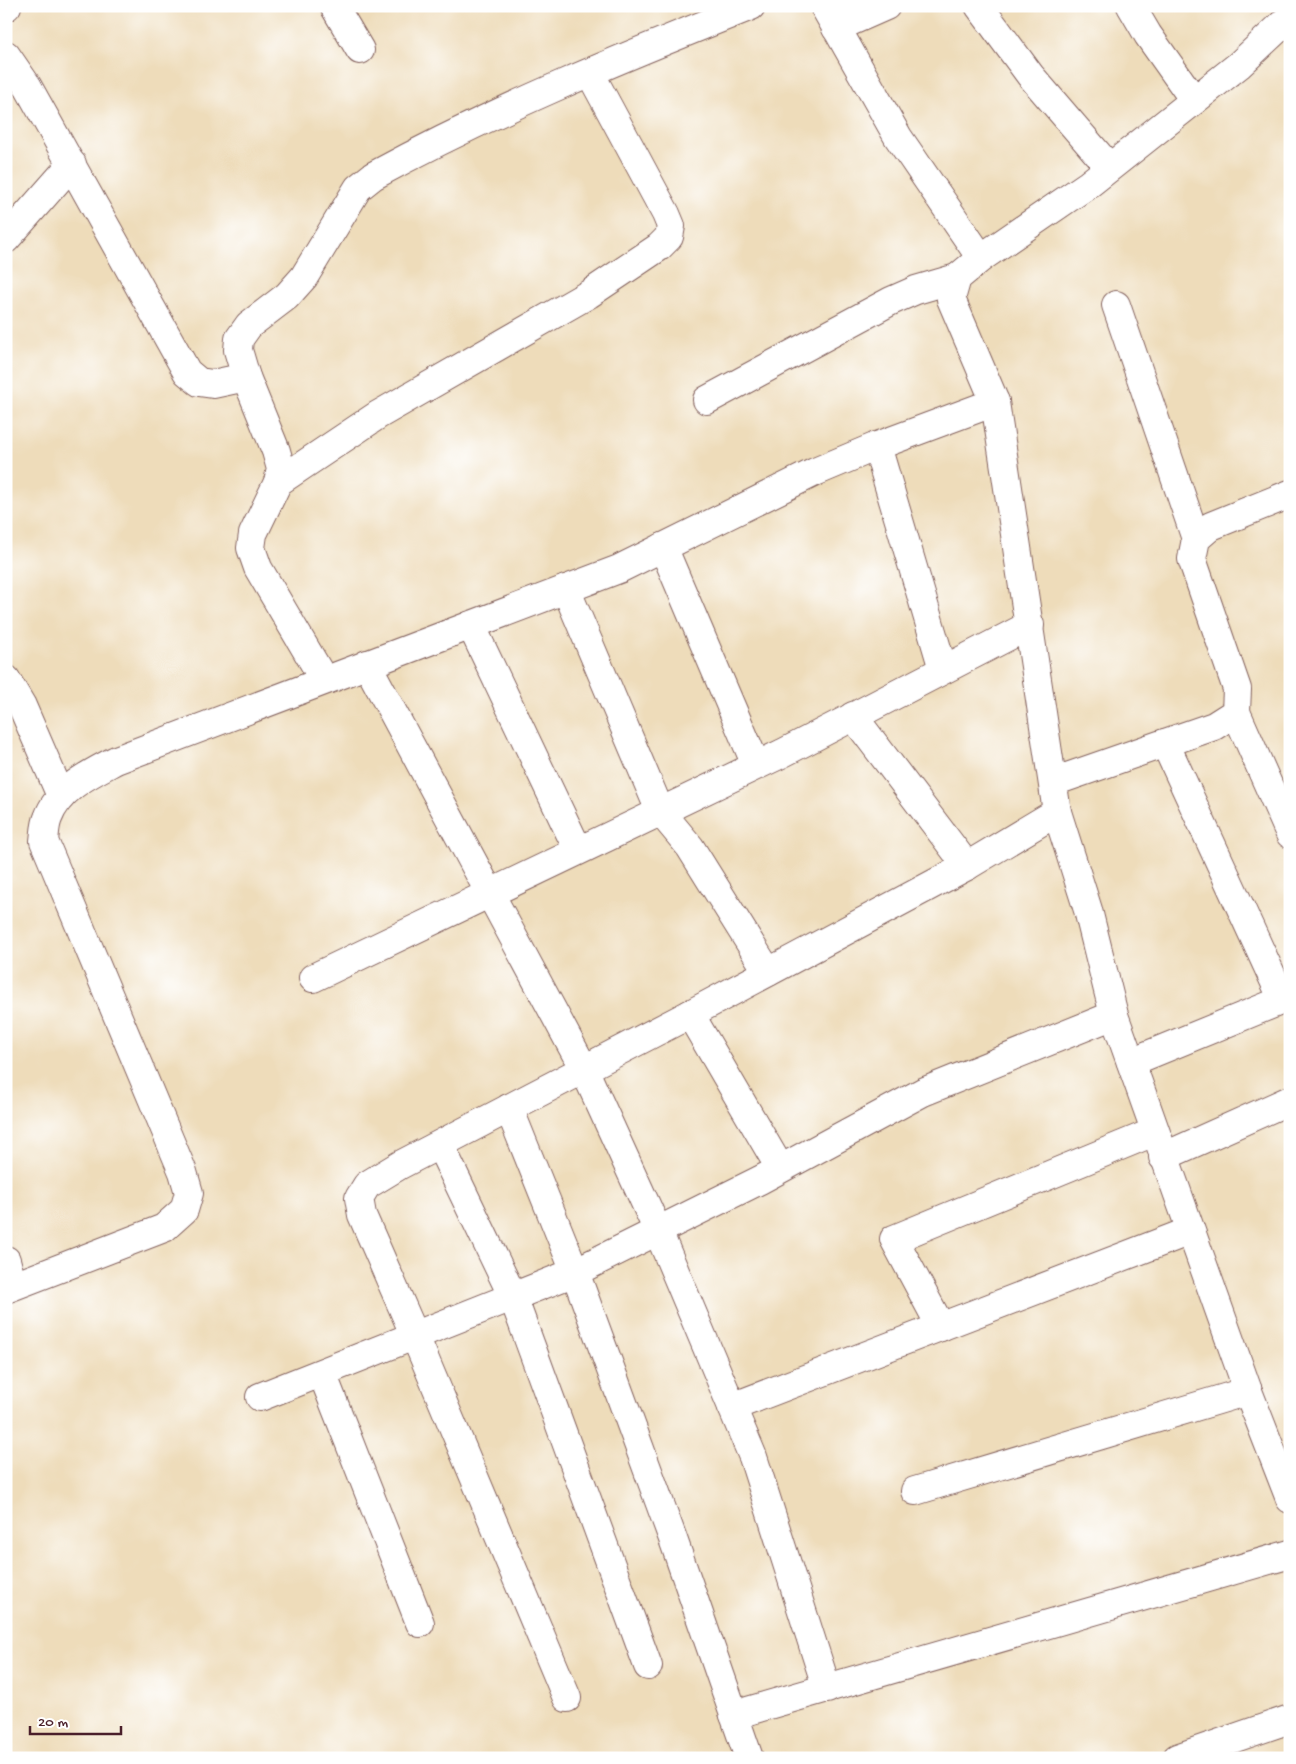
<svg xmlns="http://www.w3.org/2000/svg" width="1296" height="1764" viewBox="0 0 1296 1764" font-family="'Gochi Hand',sans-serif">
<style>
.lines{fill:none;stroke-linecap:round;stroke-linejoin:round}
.minor-casing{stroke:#83615d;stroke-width:30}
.minor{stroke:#fff;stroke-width:28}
</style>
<rect width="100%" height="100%" fill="#fff"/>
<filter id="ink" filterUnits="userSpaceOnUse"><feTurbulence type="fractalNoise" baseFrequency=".02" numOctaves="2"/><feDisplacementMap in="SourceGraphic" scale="10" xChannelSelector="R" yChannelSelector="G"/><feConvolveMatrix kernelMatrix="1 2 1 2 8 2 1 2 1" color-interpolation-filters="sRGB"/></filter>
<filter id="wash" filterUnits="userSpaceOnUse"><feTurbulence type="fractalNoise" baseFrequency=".0096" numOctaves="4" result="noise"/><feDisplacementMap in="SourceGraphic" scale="20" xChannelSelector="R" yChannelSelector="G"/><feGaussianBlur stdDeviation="1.12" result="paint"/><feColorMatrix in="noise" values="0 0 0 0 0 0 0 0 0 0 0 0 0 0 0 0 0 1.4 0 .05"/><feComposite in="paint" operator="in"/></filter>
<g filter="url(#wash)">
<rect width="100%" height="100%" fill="#eedcba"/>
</g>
<g filter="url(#ink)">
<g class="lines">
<defs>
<g id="minor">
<path d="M334,6L360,50"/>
<path d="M824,6L898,137L981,258"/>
<path d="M979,6L1030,75L1109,167"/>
<path d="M1131,6L1148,35L1194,100"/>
<path d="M6,7L7,6"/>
<path d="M1290,17L1239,65L1089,184L981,258L957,278L951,299L995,402L1057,812L1088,910L1114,1015L1248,1391L1290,1499"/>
<path d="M836,28L886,6"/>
<path d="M6,55L28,87L187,372L199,382L213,384L246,377"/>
<path d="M6,239L72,164"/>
<path d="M1116,305L1196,539"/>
<path d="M707,400L891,301L916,290L957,278"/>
<path d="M877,446L943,669"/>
<path d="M278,482L378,415L589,294L659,247L669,237L671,226L666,214L590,73"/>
<path d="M663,547L756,765"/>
<path d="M566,589L660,811L690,847L768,972"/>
<path d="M471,625L578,850"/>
<path d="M367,664L584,1069L658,1231L753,1457L827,1689"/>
<path d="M6,679L22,706L61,796"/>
<path d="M324,680L258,568L251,548L253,534L278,482L281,469L276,451L246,377L238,350L239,339L249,325L287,296L304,277L358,188L373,176C494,110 623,57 751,6"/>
<path d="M1236,712L1290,834"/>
<path d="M853,716L967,866"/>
<path d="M1165,743L1283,1000"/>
<path d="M1053,782L1214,726L1236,712L1237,689L1192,559L1196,539L1211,526L1290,494"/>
<path d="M313,978L783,753L1030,625"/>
<path d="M690,1014L780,1168"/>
<path d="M1131,1062L1290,997"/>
<path d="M509,1108L575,1272L673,1539L749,1758"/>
<path d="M440,1145L513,1297L648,1666"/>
<path d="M1163,1157L1290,1100"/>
<path d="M6,1260L10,1275L6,1282"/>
<path d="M6,1289L164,1228L184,1210L189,1193L183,1172L44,841C45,834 45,825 48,818C59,788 90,774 116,760L619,569L815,472L877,446L995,402"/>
<path d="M941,1327L894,1239L1154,1132"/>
<path d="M322,1373L420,1623"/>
<path d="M260,1397L575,1272L760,1180L923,1092L1114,1015"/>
<path d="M732,1407L1190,1231"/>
<path d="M915,1491L1248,1391"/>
<path d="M567,1698L415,1336L362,1215L359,1198L367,1185L400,1165L690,1014L967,866L1057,812"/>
<path d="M734,1715L1290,1554"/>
<path d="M1177,1758L1290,1719"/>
</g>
</defs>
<use href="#minor" class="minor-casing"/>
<use href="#minor" class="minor"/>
</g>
</g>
<rect width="1296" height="1764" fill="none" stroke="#fff" stroke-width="25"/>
<path d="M30 1726v8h91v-8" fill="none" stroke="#4a1f2b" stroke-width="2.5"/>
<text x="38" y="1726" font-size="15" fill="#4a1f2b" stroke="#ffffff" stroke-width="4" paint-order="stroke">20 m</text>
</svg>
